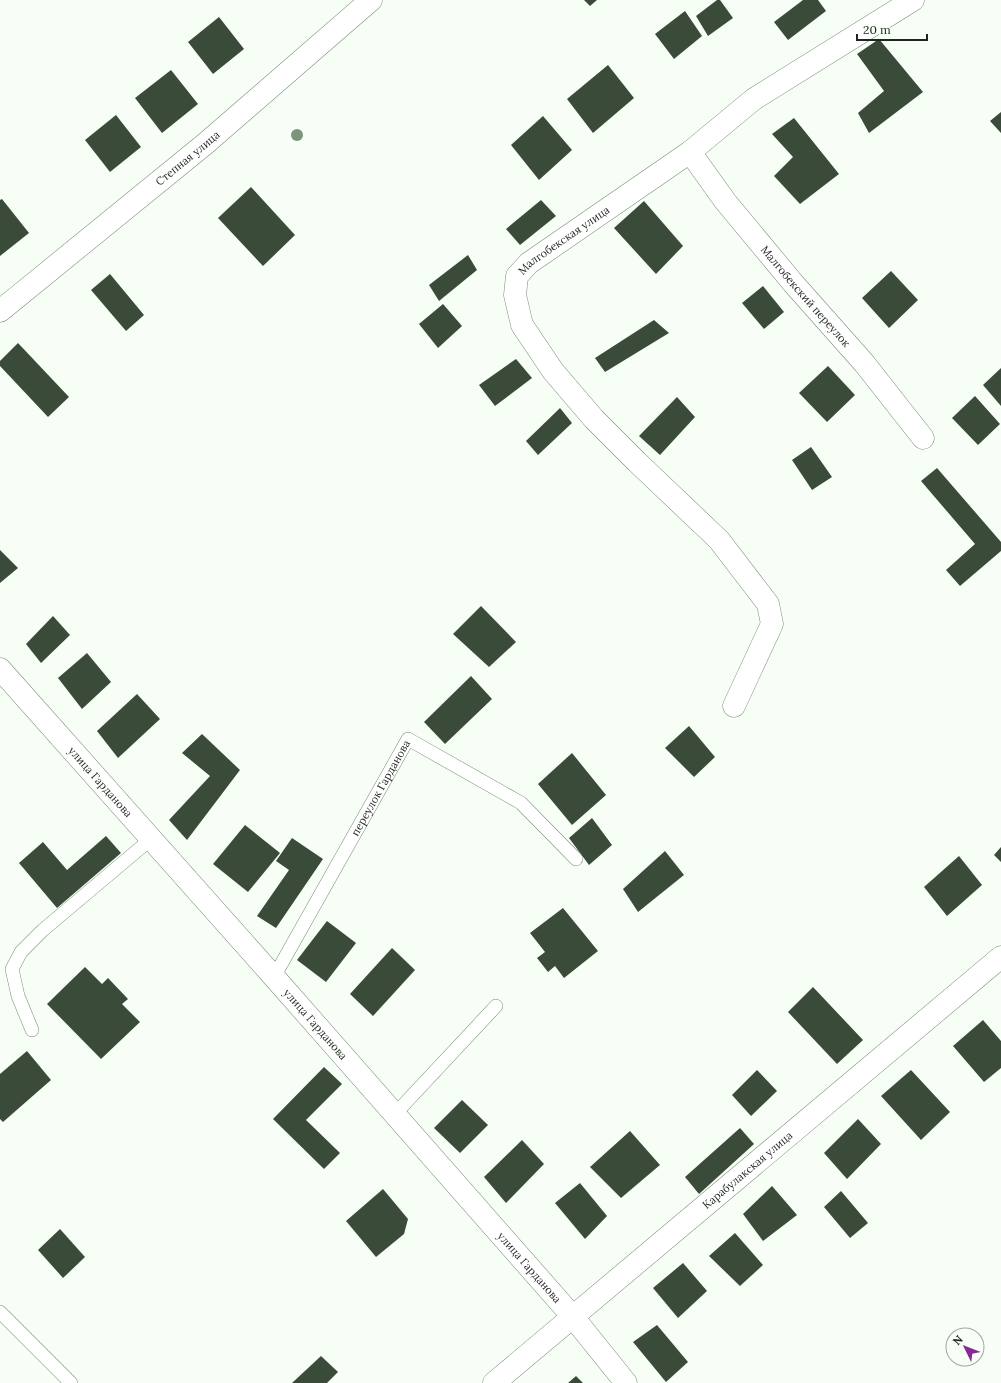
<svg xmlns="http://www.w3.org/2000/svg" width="1001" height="1383" viewBox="0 0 1001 1383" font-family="Lora,serif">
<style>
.building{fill:#3b4b39}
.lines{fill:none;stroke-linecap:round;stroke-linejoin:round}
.lane-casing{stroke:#798b77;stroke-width:14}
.street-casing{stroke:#798b77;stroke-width:23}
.secondary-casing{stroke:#798b77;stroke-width:23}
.lane{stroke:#fff;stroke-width:13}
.street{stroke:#fff;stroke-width:22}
.secondary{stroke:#fff;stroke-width:22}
.tree{fill:#7c947a}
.labels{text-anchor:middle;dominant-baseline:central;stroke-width:4;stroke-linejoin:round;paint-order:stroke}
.street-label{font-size:11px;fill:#1f261e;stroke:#f6fef5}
</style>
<rect width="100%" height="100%" fill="#f6fef5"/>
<g class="building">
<path d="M584,0H597L590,6Z"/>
<path d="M717,0H720L733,18L708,36L696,16Z"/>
<path d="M803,0H818L826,11L788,40L774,22Z"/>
<path d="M685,11L702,36L674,59L655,34Z"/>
<path d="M219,17L244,49L213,74L188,42Z"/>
<path d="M879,39L923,92L869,133L858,113L884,91L857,54Z"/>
<path d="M608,65L634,98L593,133L567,99Z"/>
<path d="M171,70L198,104L162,133L135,98Z"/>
<path d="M1001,112V133L990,121Z"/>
<path d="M116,115L141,147L110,172L85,140Z"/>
<path d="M543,116L572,150L539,180L511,145Z"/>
<path d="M794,118L839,174L800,204L774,176L793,157L772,134Z"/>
<path d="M251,187L295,235L263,266L218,218Z"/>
<path d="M2,199L29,233L0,256V200Z"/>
<path d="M541,200L556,216L520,245L506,229Z"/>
<path d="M644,201L683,246L656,274L614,228Z"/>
<path d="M468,255L477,270L439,301L429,285Z"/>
<path d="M891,271L918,300L889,328L862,298Z"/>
<path d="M110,274L144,315L126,331L91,290Z"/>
<path d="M763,286L784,312L764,329L742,303Z"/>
<path d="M443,304L462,326L438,348L419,324Z"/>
<path d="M654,320L669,333L605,372L595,358Z"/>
<path d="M18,343L69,397L48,417L0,366V361Z"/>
<path d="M516,359L532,378L495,406L479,385Z"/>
<path d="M828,366L855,395L827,422L799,393Z"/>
<path d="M1001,368V406L983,385Z"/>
<path d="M975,396L1000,424L978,445L952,418Z"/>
<path d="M677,397L695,417L660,455L639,436Z"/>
<path d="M560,408L572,423L538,455L526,441Z"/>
<path d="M811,447L832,477L812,490L792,460Z"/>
<path d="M937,468L1001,542V551L960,586L946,570L975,544L921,481Z"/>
<path d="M0,550L18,568L0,583Z"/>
<path d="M481,606L516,642L489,667L453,634Z"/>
<path d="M53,616L70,635L41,663L26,644Z"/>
<path d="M87,653L111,682L82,709L58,678Z"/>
<path d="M471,676L492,699L445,744L424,722Z"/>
<path d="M137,694L160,719L118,758L97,731Z"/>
<path d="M689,726L715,757L694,777L665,748Z"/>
<path d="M202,734L240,770L187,840L169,820L210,776L182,753Z"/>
<path d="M572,753L606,795L572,825L538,784Z"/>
<path d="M592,818L612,845L589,865L569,838Z"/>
<path d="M245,825L280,853L248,892L213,864Z"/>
<path d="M106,836L121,853L57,908L19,863L43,842L67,870Z"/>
<path d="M292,838L323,859L276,928L257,916L289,870L276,861Z"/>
<path d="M1001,847V862L994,855Z"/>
<path d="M665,851L684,875L638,912L623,889Z"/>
<path d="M959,856L982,885L947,916L924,887Z"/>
<path d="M563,908L598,951L564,978L555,966L548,972L537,958L545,952L530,933Z"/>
<path d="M327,921L356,943L326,982L297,960Z"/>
<path d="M392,948L415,970L373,1016L350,994Z"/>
<path d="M85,967L102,984L108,978L128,999L122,1004L140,1022L101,1059L47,1004Z"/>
<path d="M813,987L863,1040L837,1064L788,1012Z"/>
<path d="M983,1020L1001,1041V1068L984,1082L953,1046Z"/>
<path d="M27,1051L51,1080L3,1122L0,1119V1074Z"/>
<path d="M324,1067L342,1084L306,1120L340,1153L324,1169L273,1119Z"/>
<path d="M757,1070L777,1091L751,1116L732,1095Z"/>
<path d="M911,1070L950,1112L921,1140L881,1096Z"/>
<path d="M462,1100L488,1125L460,1153L434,1128Z"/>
<path d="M858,1119L881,1144L847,1179L824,1153Z"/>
<path d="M740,1128L754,1144L699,1194L685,1177Z"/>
<path d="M630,1131L660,1165L621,1198L590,1167Z"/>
<path d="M522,1140L544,1164L506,1203L484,1177Z"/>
<path d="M580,1183L607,1216L585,1239L555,1203Z"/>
<path d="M772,1186L797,1215L763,1241L743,1214Z"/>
<path d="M383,1189L408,1219L404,1234L376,1257L346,1221Z"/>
<path d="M841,1191L868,1223L850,1238L824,1207Z"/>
<path d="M60,1229L85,1257L63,1278L38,1250Z"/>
<path d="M735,1233L763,1265L740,1286L709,1256Z"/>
<path d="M683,1263L707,1291L678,1318L653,1288Z"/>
<path d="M657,1325L688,1362L666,1382L633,1342Z"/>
<path d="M321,1356L338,1372L327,1383H292Z"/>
<path d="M576,1376L583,1383H568Z"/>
</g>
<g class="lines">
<defs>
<g id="lane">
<path id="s1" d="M274,977L408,739L521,803L576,859"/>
<path d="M32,1030L18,996L12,969L21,952L43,930L151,839"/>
<path d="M395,1114L496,1006"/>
<path d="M0,1312L71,1383"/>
</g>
<g id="street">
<path id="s2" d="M690,152L725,201L793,283L864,363L923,438"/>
<path id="s3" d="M0,311L205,144L371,0"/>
<path id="s4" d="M734,706L772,624L768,604L719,540L637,462L594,419L553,371L522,325L515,295L517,276L529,263L690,152L754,99L913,0"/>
<path id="s5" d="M494,1383L1001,957"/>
</g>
<g id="secondary">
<path id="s6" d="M0,669L274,977L573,1317L626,1383"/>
</g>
</defs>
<use href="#lane" class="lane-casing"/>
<use href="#street" class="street-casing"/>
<use href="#secondary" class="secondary-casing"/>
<use href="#lane" class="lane"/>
<use href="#street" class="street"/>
<use href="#secondary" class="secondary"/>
</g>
<circle class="tree" cx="297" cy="135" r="6"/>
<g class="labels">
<g class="street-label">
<text stroke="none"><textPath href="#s3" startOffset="242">Степная улица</textPath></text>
<text stroke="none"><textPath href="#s4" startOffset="593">Малгобекская улица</textPath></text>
<text stroke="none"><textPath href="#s2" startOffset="185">Малгобекский переулок</textPath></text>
<text stroke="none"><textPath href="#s6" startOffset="151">улица Гарданова</textPath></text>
<text stroke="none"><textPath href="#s1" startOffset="217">переулок Гарданова</textPath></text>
<text stroke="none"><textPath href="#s6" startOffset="475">улица Гарданова</textPath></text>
<text stroke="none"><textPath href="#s5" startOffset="331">Карабулакская улица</textPath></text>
<text stroke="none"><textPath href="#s6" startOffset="799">улица Гарданова</textPath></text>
</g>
</g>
<g transform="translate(965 1347) rotate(313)"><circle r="19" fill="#f6fef5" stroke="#a0a89f"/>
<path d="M0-3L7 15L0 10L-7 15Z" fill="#872a95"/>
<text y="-6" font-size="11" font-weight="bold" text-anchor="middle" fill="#1f261e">N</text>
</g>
<path d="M857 34v6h70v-6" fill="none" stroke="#1f261e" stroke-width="2"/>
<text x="863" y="34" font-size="12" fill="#1f261e" stroke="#f6fef5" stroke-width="3" paint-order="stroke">20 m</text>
</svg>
